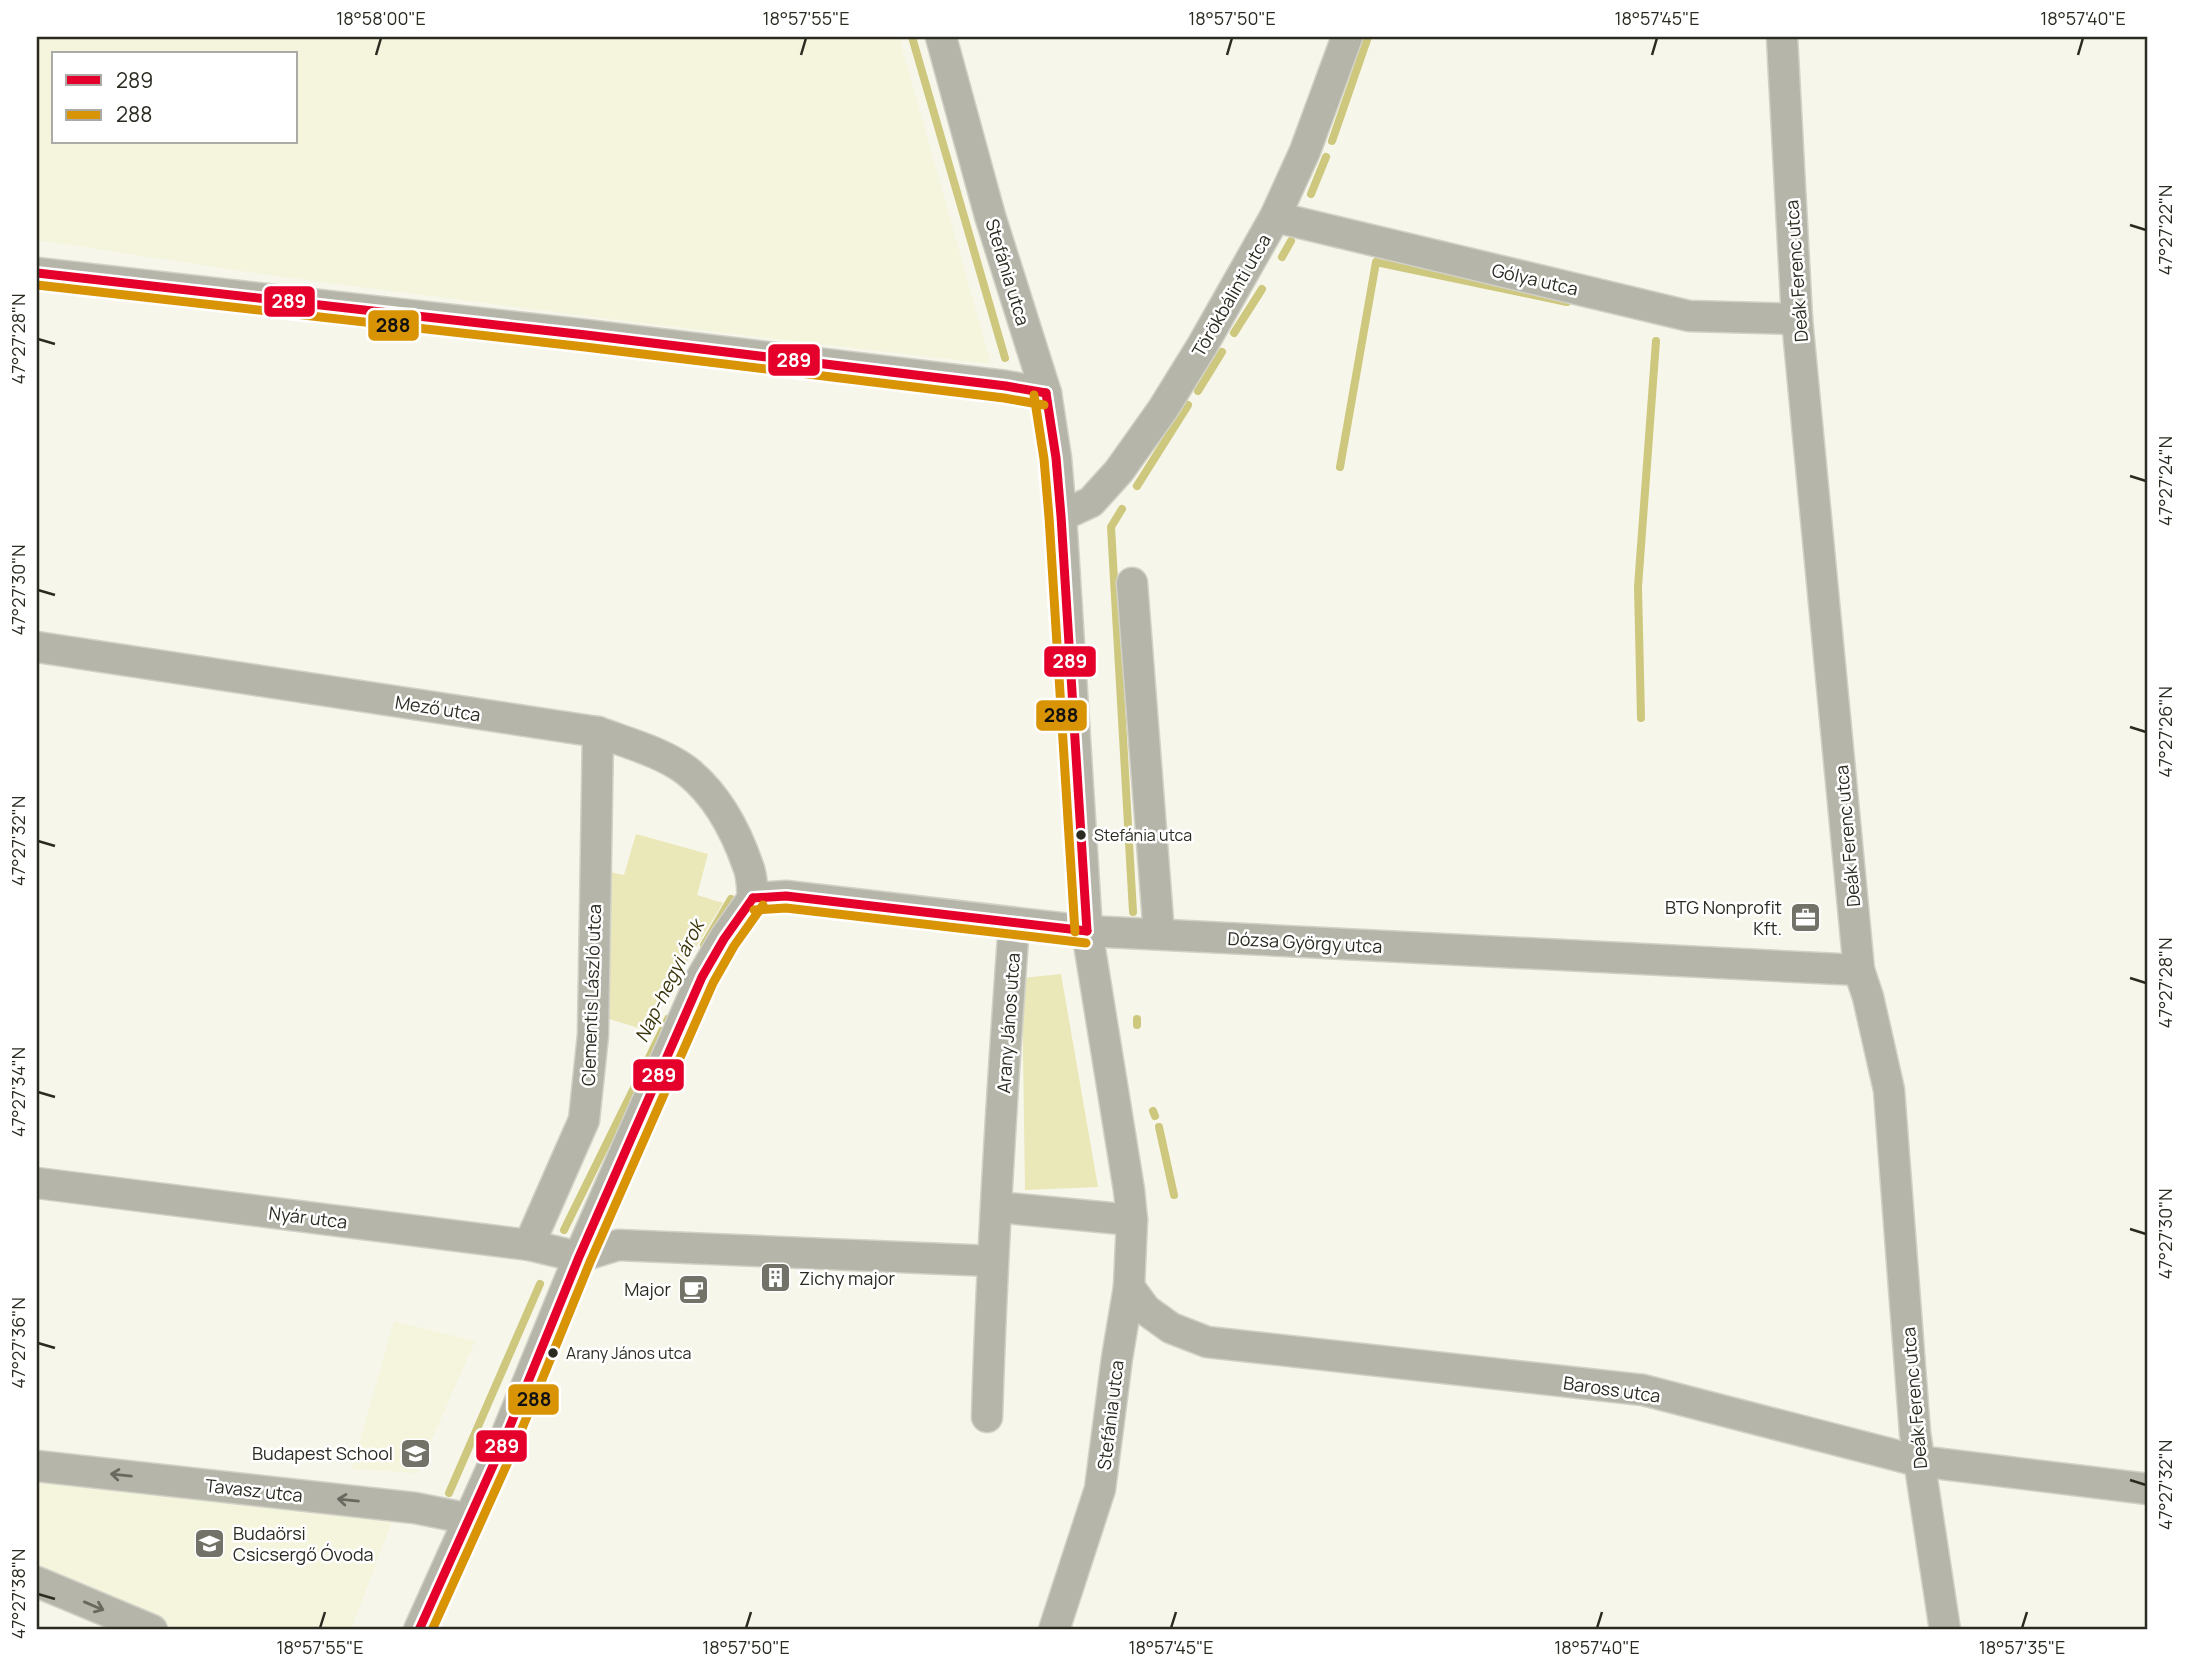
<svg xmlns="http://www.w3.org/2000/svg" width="2185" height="1667" viewBox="0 0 2185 1667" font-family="Manrope,sans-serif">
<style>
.built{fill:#f5f4dd;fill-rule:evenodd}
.park{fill:#eae7b8}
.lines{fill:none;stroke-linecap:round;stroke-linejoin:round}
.stream{stroke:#cec77e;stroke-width:8}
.street-casing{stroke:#d1d1c7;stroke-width:33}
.street{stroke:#b6b5a9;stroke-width:30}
.bus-1-casing{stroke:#fff;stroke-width:14}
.bus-2-casing{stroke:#fff;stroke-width:14}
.bus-1{stroke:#e4002b;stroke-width:9}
.bus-2{stroke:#d89405;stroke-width:9}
.oneway{stroke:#6a695f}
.ticks{fill:none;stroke:#2b2b22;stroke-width:2.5}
.bus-dot{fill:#2b2b22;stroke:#fff;stroke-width:2.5}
.labels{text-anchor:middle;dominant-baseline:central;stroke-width:5;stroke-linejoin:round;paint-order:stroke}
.bus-label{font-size:16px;fill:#2b2b22;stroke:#fff;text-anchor:start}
.street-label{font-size:18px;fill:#2b2b22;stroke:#fff}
.poi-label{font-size:18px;fill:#2b2b22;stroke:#fff;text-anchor:end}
.water-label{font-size:19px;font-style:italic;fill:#393409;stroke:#fff}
.line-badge{stroke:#fff;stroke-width:2.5}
.badge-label{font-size:19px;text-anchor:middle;font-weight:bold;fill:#fff}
.pale-badge-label{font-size:19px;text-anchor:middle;font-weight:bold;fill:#111}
.neatline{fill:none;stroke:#2b2b22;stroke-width:2.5}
.ticks-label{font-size:18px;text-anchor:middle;fill:#2b2b22}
</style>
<rect width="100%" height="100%" fill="#f7f6ea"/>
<g class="built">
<path d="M37,37H899L991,364L632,322L275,276L37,240ZM54,54H296V142H54Z"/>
<path d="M394,1321L475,1341L417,1473L352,1469Z"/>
<path d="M37,1476L395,1513L351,1630H180L37,1572Z"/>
</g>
<g class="park">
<path d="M636,834L708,854L697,895L723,903L645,1030L606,1018L610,872L624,875Z"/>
<path d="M1061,974L1098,1187L1025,1190L1022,978Z"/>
</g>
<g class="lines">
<g class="stream">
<path d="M912,37L1005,358"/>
<path d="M1332,141L1368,37"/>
<path d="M1311,194L1326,157"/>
<path d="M1282,257L1291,241"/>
<path d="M1234,333L1262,289"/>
<path d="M1198,391L1222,352"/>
<path d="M1340,467L1376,262L1567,302"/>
<path d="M1137,486L1188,405"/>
<path d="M1122,509L1111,527L1133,912"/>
<path d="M1641,718L1638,587L1656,341"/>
<path d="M704,945L731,899"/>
<path d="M1137,1019V1025"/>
<path d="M1153,1111L1155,1116"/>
<path d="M1159,1127L1174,1195"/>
<path d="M564,1230L668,1019"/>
<path d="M449,1493L540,1284"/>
</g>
<defs>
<g id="street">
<path d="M941,37L990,216L1046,393L1056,458L1061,516L1087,931L1129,1190L1132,1220L1129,1287L1117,1358L1100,1489L1054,1630"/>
<path d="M1782,37L1797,319L1859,970L1868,997L1889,1090L1915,1433L1945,1630"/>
<path d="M1275,217L1689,316L1797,319"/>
<path d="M37,273L586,335L1006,386L1046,393"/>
<path d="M1061,516L1091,502L1119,471L1163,409L1202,346L1275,217L1305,151L1347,37"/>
<path d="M1132,583L1159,934"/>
<path d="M37,647L598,732C627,743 662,752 687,771C716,794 736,831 748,866C752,875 752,887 753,898"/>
<path d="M753,898L786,896L1087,931L1859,970"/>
<path d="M37,1183L529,1245L579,1257L618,1245L992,1261"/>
<path d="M997,1207L1132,1220"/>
<path d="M529,1245L584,1120L593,1035L598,732"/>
<path d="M1129,1287L1146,1310L1171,1328L1207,1342L1643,1390L1918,1461L2148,1489"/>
<path d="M987,1417C992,1252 1002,1088 1014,924"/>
<path d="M37,1466L415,1508L470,1519"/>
<path d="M37,1582L152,1630"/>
<path d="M419,1630L501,1448L579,1257L702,977L724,939L753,898"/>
</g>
</defs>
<use href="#street" class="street-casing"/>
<use href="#street" class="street"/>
<defs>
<g id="bus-1">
<path d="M37,273L586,335L1006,386L1046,393"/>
<path d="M1046,393L1056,458L1061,516L1087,931"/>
<path d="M753,898L786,896L1087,931"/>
<path d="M419,1630L501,1448L579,1257L702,977L724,939L753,898"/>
</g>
<g id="bus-2">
<path d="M37,285L585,347L1004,398L1044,405"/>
<path d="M1034,395L1044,459L1049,517L1075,932"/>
<path d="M754,910L786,908L1086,943"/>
<path d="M432,1630L512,1453L590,1262L713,983L734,946L763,905"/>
</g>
</defs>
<use href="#bus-1" class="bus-1-casing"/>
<use href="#bus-2" class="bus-2-casing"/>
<use href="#bus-1" class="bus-1"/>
<use href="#bus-2" class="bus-2"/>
</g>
<defs><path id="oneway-shaft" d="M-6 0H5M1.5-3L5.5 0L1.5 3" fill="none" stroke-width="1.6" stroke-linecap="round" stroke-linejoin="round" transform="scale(1.75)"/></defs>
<g class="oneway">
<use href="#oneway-shaft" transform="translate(121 1475) rotate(-174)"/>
<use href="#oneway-shaft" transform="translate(348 1500) rotate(-174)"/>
<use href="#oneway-shaft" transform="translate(94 1606) rotate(23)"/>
</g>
<path class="ticks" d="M376,55L381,38M801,55L806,38M1227,55L1232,38M1652,55L1657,38M2078,55L2083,38M2130,225L2146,230M38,339L55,344M2130,476L2146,481M38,590L55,595M2130,727L2146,732M38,841L55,846M2130,978L2146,983M38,1092L55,1097M2130,1229L2146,1234M38,1343L55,1348M2130,1480L2146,1485M38,1594L55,1599M320,1628L325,1612M746,1628L751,1612M1171,1628L1176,1612M1597,1628L1602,1612M2022,1628L2027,1612"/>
<defs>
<symbol id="office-square" viewBox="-11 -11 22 22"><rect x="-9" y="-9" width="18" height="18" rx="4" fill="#727268" stroke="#fff"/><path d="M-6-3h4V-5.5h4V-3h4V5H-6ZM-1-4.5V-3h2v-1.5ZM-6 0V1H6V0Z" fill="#fff"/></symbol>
<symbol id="building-square" viewBox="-11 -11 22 22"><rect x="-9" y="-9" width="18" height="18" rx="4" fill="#727268" stroke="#fff"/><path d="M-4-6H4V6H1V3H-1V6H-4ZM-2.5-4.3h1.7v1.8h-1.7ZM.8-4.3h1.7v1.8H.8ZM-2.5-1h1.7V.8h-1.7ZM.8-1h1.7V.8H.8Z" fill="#fff"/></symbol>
<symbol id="cafe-square" viewBox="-11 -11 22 22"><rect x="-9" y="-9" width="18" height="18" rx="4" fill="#727268" stroke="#fff"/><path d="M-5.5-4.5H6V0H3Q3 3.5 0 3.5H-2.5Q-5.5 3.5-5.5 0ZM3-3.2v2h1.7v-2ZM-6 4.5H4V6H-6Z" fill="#fff"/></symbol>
<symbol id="school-square" viewBox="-11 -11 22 22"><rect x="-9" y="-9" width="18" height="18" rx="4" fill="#727268" stroke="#fff"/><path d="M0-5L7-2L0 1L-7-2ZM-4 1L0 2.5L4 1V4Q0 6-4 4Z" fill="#fff"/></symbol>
</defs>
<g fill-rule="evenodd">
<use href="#office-square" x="1788" y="900" width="35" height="35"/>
<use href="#building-square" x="758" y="1260" width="35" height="35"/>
<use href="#cafe-square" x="676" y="1272" width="35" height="35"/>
<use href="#school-square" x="398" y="1436" width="35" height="35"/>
<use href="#school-square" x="192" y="1526" width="35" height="35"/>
</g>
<g class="bus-dot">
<circle cx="1081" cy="835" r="6"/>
<circle cx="553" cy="1353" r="6"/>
</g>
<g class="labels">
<g class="bus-label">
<text x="1094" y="835">Stefánia utca</text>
<text x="566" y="1353">Arany János utca</text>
</g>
<g class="street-label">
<text transform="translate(1796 271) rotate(-94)">Deák Ferenc utca</text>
<text transform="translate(1008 272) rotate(73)">Stefánia utca</text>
<text transform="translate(1535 279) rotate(13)">Gólya utca</text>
<text transform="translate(1231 295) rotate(-60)">Törökbálinti utca</text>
<text transform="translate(438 708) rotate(9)">Mező utca</text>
<text transform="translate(1847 836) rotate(-95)">Deák Ferenc utca</text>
<text transform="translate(1305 942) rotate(3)">Dózsa György utca</text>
<text transform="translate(591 995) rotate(-88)">Clementis László utca</text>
<text transform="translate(1008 1023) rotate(-86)">Arany János utca</text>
<text transform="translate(308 1217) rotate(7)">Nyár utca</text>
<text transform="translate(1612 1389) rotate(8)">Baross utca</text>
<text transform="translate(1914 1398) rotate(-95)">Deák Ferenc utca</text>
<text transform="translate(1110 1415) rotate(-83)">Stefánia utca</text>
<text transform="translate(254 1490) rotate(6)">Tavasz utca</text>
</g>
<g class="poi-label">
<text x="1782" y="907">BTG Nonprofit<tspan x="1782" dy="21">Kft.</tspan></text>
<text x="799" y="1278" text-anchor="start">Zichy major</text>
<text x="671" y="1289">Major</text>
<text x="393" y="1453">Budapest School</text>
<text x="233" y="1533" text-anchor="start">Budaörsi<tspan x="233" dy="21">Csicsergő Óvoda</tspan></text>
</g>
<g class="water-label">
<text transform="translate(669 981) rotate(-64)">Nap-hegyi árok</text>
</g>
</g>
<g class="line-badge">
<rect x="263" y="285" width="53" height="33" rx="7" fill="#e4002b"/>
<rect x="367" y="309" width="53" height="33" rx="7" fill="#d89405"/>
<rect x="767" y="343" width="54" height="34" rx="7" fill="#e4002b"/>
<rect x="1043" y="645" width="54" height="33" rx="7" fill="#e4002b"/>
<rect x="1035" y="699" width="53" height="33" rx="7" fill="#d89405"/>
<rect x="632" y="1058" width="53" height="34" rx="7" fill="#e4002b"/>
<rect x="507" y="1383" width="53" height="33" rx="7" fill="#d89405"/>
<rect x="475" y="1429" width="53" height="34" rx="7" fill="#e4002b"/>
</g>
<g class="badge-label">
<text x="289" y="308">289</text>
<text x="794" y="367">289</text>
<text x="1070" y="668">289</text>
<text x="659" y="1082">289</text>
<text x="502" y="1453">289</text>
</g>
<g class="pale-badge-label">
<text x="393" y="332">288</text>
<text x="1061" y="722">288</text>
<text x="534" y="1406">288</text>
</g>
<rect width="2185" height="1667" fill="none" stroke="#ffffff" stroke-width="77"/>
<rect x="52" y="52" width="245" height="91" fill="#ffffff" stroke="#aaaaa7" stroke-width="2"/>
<rect x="66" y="75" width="35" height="10" fill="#e4002b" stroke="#aaaaa7" stroke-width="2"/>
<text x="116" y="88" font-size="21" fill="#2b2b22">289</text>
<rect x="66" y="110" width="35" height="10" fill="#d89405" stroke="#aaaaa7" stroke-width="2"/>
<text x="116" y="122" font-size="21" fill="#2b2b22">288</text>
<rect x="38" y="38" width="2108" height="1590" class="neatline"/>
<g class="ticks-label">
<text x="381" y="25">18°58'00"E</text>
<text x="806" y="25">18°57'55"E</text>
<text x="1232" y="25">18°57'50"E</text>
<text x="1657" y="25">18°57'45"E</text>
<text x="2083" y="25">18°57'40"E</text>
<text transform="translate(2166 230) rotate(-90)" y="6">47°27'22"N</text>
<text transform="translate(19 339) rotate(-90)" y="6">47°27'28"N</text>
<text transform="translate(2166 481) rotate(-90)" y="6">47°27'24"N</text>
<text transform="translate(19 590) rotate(-90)" y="6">47°27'30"N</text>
<text transform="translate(2166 732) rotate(-90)" y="6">47°27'26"N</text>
<text transform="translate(19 841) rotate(-90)" y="6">47°27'32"N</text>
<text transform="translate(2166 983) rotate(-90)" y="6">47°27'28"N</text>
<text transform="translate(19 1092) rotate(-90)" y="6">47°27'34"N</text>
<text transform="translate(2166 1234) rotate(-90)" y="6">47°27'30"N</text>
<text transform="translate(19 1343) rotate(-90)" y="6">47°27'36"N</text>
<text transform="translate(2166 1485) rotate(-90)" y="6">47°27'32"N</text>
<text transform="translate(19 1594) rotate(-90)" y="6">47°27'38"N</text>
<text x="320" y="1654">18°57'55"E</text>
<text x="746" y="1654">18°57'50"E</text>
<text x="1171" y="1654">18°57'45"E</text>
<text x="1597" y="1654">18°57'40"E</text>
<text x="2022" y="1654">18°57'35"E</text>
</g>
</svg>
